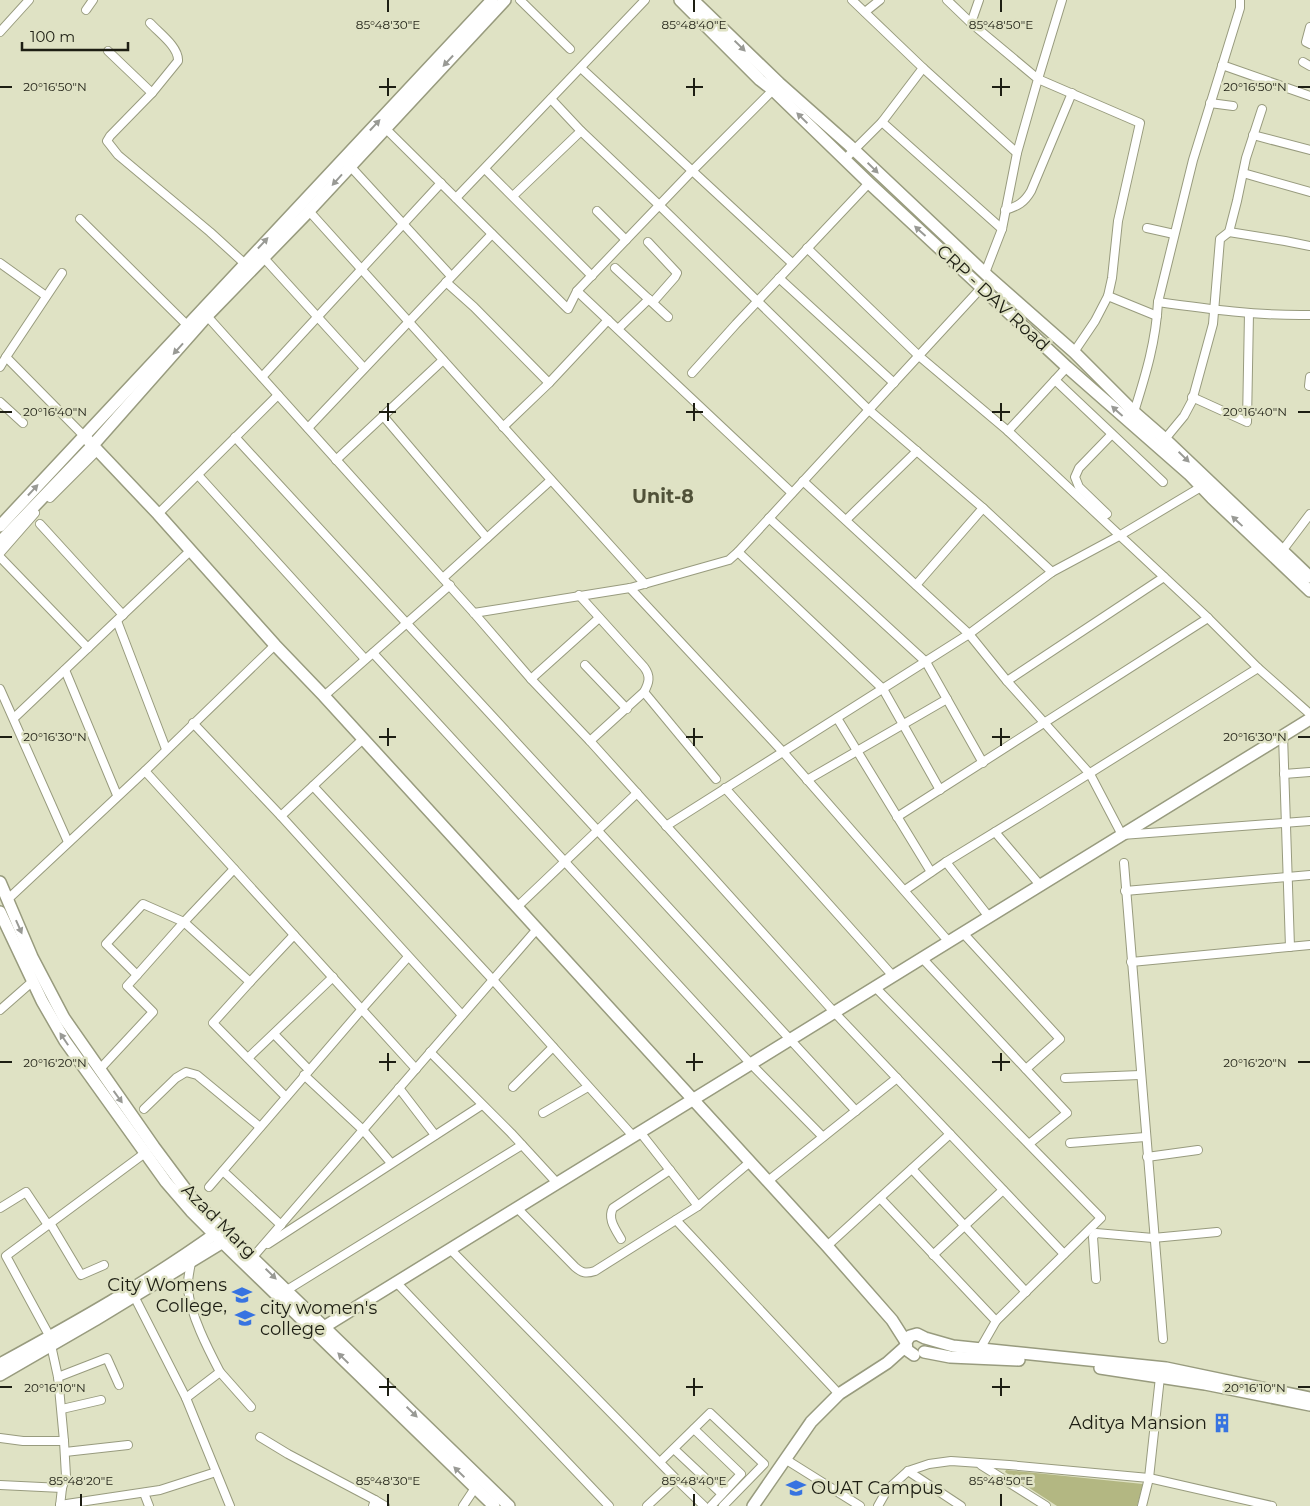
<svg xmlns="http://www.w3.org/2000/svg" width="1310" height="1506" viewBox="0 0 1310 1506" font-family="Montserrat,sans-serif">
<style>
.green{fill:#b3b782}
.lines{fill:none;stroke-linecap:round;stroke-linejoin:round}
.street-casing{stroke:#989b7e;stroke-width:10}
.secondary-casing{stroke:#989b7e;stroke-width:14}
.street{stroke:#fff;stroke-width:8}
.secondary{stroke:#fff;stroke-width:11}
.oneway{fill:#999a95}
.ticks{fill:none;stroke:#1d1e13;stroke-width:2}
.labels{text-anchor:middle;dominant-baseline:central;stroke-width:5;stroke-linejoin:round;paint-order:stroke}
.street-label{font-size:18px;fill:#1d1e13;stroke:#dfe2c4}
.poi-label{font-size:18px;fill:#1d1e13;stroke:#dfe2c4;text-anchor:end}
.neighbourhood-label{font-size:19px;font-weight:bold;fill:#515239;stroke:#dfe2c4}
.ticks-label{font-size:12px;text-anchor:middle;fill:#1d1e13;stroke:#dfe2c4;stroke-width:5;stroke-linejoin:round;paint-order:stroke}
</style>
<rect width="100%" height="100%" fill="#dfe2c4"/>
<path class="green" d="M1006,1470L1143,1484L1137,1506H1057L1005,1472Z"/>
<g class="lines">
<defs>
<g id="street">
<path d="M520,0L570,49"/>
<path d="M1062,0L1038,79L1140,123L1118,221L1112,278L1108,296L1095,321L1074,352"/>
<path d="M86,10L93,0"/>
<path d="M865,12L880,0"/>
<path d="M150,23C159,33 179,47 178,61L152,93L110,136L107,141L118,155L210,232L244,263"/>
<path d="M971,23L979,0"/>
<path d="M1310,27L1306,42L1310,44"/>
<path d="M0,32L29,0"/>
<path d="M108,51L152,93"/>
<path d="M1303,62L1310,66"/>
<path d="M1222,65L1310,96"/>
<path d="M581,68L792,263"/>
<path d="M923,68L1017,153L1038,79L971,23L947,0"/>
<path d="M551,99L581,131L659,205L869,410L983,508L1052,572"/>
<path d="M1210,103L1233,106"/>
<path d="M882,122L1002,229"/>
<path d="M385,128L568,309L577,291L692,171L773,90"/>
<path d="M1253,135L1310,150"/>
<path d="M844,160L882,122L923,68L852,0"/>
<path d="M350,166L451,276"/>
<path d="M485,169L592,276"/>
<path d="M1243,173L1310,192"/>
<path d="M513,196L581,131"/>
<path d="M456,198L645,0"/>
<path d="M1005,210C1018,206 1024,203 1031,191L1072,93"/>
<path d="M309,211L645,584"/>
<path d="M597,211L626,240"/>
<path d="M80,219L187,325"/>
<path d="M1147,228L1174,234"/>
<path d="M1229,232L1285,241L1310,246"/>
<path d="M648,242L677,273L675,277L653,302"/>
<path d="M807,248L919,356L1008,431L1208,618L1258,668L1310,714"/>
<path d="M263,257L364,368"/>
<path d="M0,263L46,296"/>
<path d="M615,268L668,317"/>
<path d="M62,273L6,357L84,436"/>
<path d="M985,273L1002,229L1017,153"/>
<path d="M779,278L894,383"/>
<path d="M446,282L474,307L549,383"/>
<path d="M577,291L792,493"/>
<path d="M1108,296L1157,316"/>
<path d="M1158,302C1208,309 1259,316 1310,315"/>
<path d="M207,316L474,613L531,679L590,741L834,1012L1064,1254"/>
<path d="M618,329L649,299"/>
<path d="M0,367L6,357"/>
<path d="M692,373L736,324L869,183"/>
<path d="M262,377L441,183"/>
<path d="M1310,377L1309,386H1310"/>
<path d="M1055,380L1163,482"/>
<path d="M1192,397L1247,422L1249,313"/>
<path d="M0,402L23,423"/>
<path d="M1134,412C1146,374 1156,341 1158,302L1193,160L1240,8V0"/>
<path d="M384,417L487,538"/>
<path d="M503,427L549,383L608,320"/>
<path d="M308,428L492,234"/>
<path d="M1008,431L1067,367"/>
<path d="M235,437L856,1111"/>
<path d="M1165,439L1184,416L1192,401L1213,324L1220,239L1229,232L1237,201L1246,158L1262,109"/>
<path d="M336,460L443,360"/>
<path d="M198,475L365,659"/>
<path d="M803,481L969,634L1007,681L1090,774L1122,835L1310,821"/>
<path d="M50,498L98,450"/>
<path d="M158,514L278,395"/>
<path d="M1107,514L1079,487L1075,477L1079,468L1112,434"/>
<path d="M769,518L926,662L983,763"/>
<path d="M846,520L917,451"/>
<path d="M40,524L123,615"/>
<path d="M1282,551L1310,514"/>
<path d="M738,552L883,689L940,790"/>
<path d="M0,553L35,513"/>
<path d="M0,557L88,648"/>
<path d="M443,578L551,480"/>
<path d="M916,585L983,508"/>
<path d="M630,588L783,752L949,942"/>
<path d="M579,595L644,667C651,676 649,683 644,692L590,741"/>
<path d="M474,613L630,588L729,560L738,552L982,287"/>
<path d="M117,621L166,749"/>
<path d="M373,653L751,1064L823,1137"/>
<path d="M585,665L627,709"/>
<path d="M65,670L117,795"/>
<path d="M531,679L599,618"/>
<path d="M1007,681L1164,577"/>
<path d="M0,689L68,842"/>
<path d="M644,692L716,779"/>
<path d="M324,696L450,585"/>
<path d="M14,718L190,551"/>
<path d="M837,718L931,872"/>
<path d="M193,723L281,816L462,1015"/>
<path d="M1283,735L1290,947"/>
<path d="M145,771L416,1069"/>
<path d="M1284,774L1310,772"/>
<path d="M807,780L947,699"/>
<path d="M313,786L493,980L633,1136"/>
<path d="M725,788L893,976"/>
<path d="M281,816L363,739"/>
<path d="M897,817L1208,618"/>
<path d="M666,826L969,634L1052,572L1119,536L1201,487"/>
<path d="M995,832L1040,885"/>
<path d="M946,862L989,917"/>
<path d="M1124,863L1163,1339"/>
<path d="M905,890L946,862L1039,805L1258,668"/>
<path d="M1125,891L1310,875"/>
<path d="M7,900L145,771L275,645"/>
<path d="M517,907L637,793"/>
<path d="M963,933L1060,1039L1026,1069"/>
<path d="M922,958L1067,1113L1029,1144"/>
<path d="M1131,962L1310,945"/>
<path d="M137,975L184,922L250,982L294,935"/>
<path d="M250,982L213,1023L286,1097"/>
<path d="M875,987L1101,1218L996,1321L980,1349V1353"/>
<path d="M0,1010L33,981"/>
<path d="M274,1034L309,1070"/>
<path d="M430,1052L511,1133L557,1183"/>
<path d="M248,1058L333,977"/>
<path d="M99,1070L153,1012L127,986L137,975L106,944L143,904L184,922L234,869"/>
<path d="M304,1075L363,1130L391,1163"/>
<path d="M1065,1078L1140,1075"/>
<path d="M513,1087L553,1047"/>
<path d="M399,1088L435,1135"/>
<path d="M144,1109L176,1078L186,1072L197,1075L260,1127"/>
<path d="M543,1113L588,1087"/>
<path d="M640,1132L698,1206"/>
<path d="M1070,1143L1145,1137"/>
<path d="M1147,1157L1198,1150"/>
<path d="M912,1169L1026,1292"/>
<path d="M223,1171L281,1225"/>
<path d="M768,1181L897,1078"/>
<path d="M209,1187L362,1009L408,957"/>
<path d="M880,1198L996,1321"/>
<path d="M0,1208L26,1192L48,1225"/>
<path d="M517,1208L575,1267C582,1273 586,1274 595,1271L698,1206L750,1162"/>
<path d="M676,1220L839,1394"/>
<path d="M50,1223L81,1275L104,1265"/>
<path d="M621,1239C616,1230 607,1219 613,1208L670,1170"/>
<path d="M268,1244L482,1105"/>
<path d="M827,1246L950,1134"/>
<path d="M450,1249L676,1479L647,1506"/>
<path d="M933,1255L1003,1190"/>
<path d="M253,1257L537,929"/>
<path d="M191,1262C190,1270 187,1280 188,1289C190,1314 208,1349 220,1372L186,1398L230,1506"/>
<path d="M1096,1279L1093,1237L1096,1233L1153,1238L1217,1232"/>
<path d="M396,1282L609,1506"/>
<path d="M287,1290L522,1145"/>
<path d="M134,1296L186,1398"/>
<path d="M50,1337L6,1256L145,1153"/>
<path d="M51,1345L58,1377L64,1441"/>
<path d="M220,1372L251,1407"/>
<path d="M58,1377L107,1358L119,1385"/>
<path d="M62,1409L101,1400"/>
<path d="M694,1429L741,1474L711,1506"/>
<path d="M260,1437L288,1454L375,1500"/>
<path d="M0,1438L23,1441H64L66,1476L62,1488L60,1506"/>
<path d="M674,1449L722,1494"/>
<path d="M65,1452L128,1445"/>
<path d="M785,1459L860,1506"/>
<path d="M660,1462L710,1413L764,1464L723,1506"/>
<path d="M981,1465L1046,1506"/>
<path d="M908,1471L961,1506"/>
<path d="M676,1479L704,1506"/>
<path d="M0,1485L62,1488"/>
<path d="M144,1493L149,1506"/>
<path d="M60,1505L160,1490L216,1472"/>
<path d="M373,1506L375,1500L385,1506"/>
<path d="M463,1506L475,1488"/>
<path d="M878,1506L887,1490L908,1471L929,1464L951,1461L1009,1465L1149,1478L1272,1506"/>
<path d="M1142,1506L1149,1478L1160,1377"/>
</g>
<g id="secondary">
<path d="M680,0L760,80L773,90L869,183L1067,367L1189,474L1212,498L1310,591"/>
<path d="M693,0L779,83L849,145L990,278L1074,352L1134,412L1165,439L1310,577"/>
<path d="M84,436L158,514L275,645L324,696L827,1246L892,1320L906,1342"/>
<path d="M0,526L492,0"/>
<path d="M0,542L93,445L207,316L309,211L505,0"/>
<path d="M0,882L32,957L64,1018L154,1147L195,1202L509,1506"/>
<path d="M0,912L42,1001L65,1041L166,1182L191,1211L217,1237L494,1506"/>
<path d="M324,1327L1310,719"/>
<path d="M924,1352L950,1357L1019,1360"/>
<path d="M914,1355L907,1350L906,1342L910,1336L917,1334L925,1338L953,1346L1166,1368L1310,1398"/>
<path d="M0,1364C75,1323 150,1281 219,1231"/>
<path d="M1100,1368L1205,1384L1310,1405"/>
<path d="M0,1375L95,1320L228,1239"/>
<path d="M753,1506L811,1422L839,1394L887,1363L906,1346"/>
</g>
</defs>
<use href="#street" class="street-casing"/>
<use href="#secondary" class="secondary-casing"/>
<use href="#street" class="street"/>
<use href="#secondary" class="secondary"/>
</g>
<defs><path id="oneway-solid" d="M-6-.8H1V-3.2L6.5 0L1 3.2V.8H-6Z" transform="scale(1.25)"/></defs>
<g class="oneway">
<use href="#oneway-solid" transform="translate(740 46) rotate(44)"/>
<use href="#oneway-solid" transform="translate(448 61) rotate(133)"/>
<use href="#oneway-solid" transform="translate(802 118) rotate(-136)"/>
<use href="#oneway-solid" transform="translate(375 125) rotate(-47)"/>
<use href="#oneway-solid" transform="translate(873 168) rotate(44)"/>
<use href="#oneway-solid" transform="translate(337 180) rotate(132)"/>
<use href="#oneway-solid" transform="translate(920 231) rotate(-138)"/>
<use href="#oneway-solid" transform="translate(263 243) rotate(-47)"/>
<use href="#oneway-solid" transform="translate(178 349) rotate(132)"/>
<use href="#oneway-solid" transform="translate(1117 411) rotate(-138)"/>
<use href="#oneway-solid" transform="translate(1184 457) rotate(44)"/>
<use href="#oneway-solid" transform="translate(33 490) rotate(-47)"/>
<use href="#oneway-solid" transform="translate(1237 521) rotate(-137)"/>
<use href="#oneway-solid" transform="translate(19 927) rotate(66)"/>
<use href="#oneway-solid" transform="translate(64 1039) rotate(-124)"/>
<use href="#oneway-solid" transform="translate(118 1097) rotate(54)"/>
<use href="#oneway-solid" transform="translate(271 1274) rotate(44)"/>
<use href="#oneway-solid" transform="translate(343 1358) rotate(-136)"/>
<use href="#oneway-solid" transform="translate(412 1412) rotate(44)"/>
<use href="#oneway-solid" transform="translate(459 1472) rotate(-136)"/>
</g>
<path class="ticks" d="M388,0V12M694,0V12M1001,0V12M388,78V96M694,78V96M1001,78V96M0,87H12M379,87H396M686,87H703M992,87H1010M1298,87H1310M388,403V421M694,403V421M1001,403V421M0,412H12M379,412H396M686,412H703M992,412H1010M1298,412H1310M388,728V746M694,728V746M1001,728V746M0,737H12M379,737H396M686,737H703M992,737H1010M1298,737H1310M388,1053V1071M694,1053V1071M1001,1053V1071M0,1062H12M379,1062H396M686,1062H703M992,1062H1010M1298,1062H1310M388,1378V1396M694,1378V1396M1001,1378V1396M0,1387H12M379,1387H396M686,1387H703M992,1387H1010M1298,1387H1310M81,1494V1506M388,1494V1506M694,1494V1506M1001,1494V1506"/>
<defs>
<symbol id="university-bare" viewBox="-9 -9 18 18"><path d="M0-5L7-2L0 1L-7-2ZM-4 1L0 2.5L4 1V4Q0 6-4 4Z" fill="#3773e1" stroke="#dfe2c4" stroke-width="2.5" paint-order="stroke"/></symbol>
<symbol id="building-bare" viewBox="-9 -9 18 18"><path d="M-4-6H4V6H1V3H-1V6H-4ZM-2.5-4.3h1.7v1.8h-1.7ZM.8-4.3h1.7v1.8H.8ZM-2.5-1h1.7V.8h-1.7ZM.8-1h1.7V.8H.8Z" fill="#3773e1" stroke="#dfe2c4" stroke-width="2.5" paint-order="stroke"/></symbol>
</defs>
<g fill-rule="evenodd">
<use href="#university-bare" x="228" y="1281" width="28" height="28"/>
<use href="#university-bare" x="231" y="1304" width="28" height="28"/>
<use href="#building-bare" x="1208" y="1409" width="28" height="28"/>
<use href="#university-bare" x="782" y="1474" width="28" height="28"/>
</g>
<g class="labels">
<g class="street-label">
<text transform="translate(993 298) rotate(43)">CRP - DAV Road</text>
<text transform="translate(219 1221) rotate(45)">Azad Marg</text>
</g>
<g class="poi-label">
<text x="227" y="1285">City Womens<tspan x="227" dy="21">College,</tspan></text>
<text x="260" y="1308" text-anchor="start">city women's<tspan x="260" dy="21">college</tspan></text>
<text x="1207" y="1423">Aditya Mansion</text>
<text x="811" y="1488" text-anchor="start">OUAT Campus</text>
</g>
<g class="neighbourhood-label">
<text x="663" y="496">Unit-8</text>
</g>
</g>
<g class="ticks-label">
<text x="388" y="29">85°48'30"E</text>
<text x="694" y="29">85°48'40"E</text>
<text x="1001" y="29">85°48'50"E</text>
<text x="55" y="91">20°16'50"N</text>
<text x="1255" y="91">20°16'50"N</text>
<text x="55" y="416">20°16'40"N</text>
<text x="1255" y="416">20°16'40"N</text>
<text x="55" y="741">20°16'30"N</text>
<text x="1255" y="741">20°16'30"N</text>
<text x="55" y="1067">20°16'20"N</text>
<text x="1255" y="1067">20°16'20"N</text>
<text x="55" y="1392">20°16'10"N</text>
<text x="1255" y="1392">20°16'10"N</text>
<text x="81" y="1485">85°48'20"E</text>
<text x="388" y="1485">85°48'30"E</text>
<text x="694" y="1485">85°48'40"E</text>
<text x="1001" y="1485">85°48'50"E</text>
</g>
<path d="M22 42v8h106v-8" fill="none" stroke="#1d1e13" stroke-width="2.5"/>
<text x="30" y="42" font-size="15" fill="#1d1e13" stroke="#dfe2c4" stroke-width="4" paint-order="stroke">100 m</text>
</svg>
